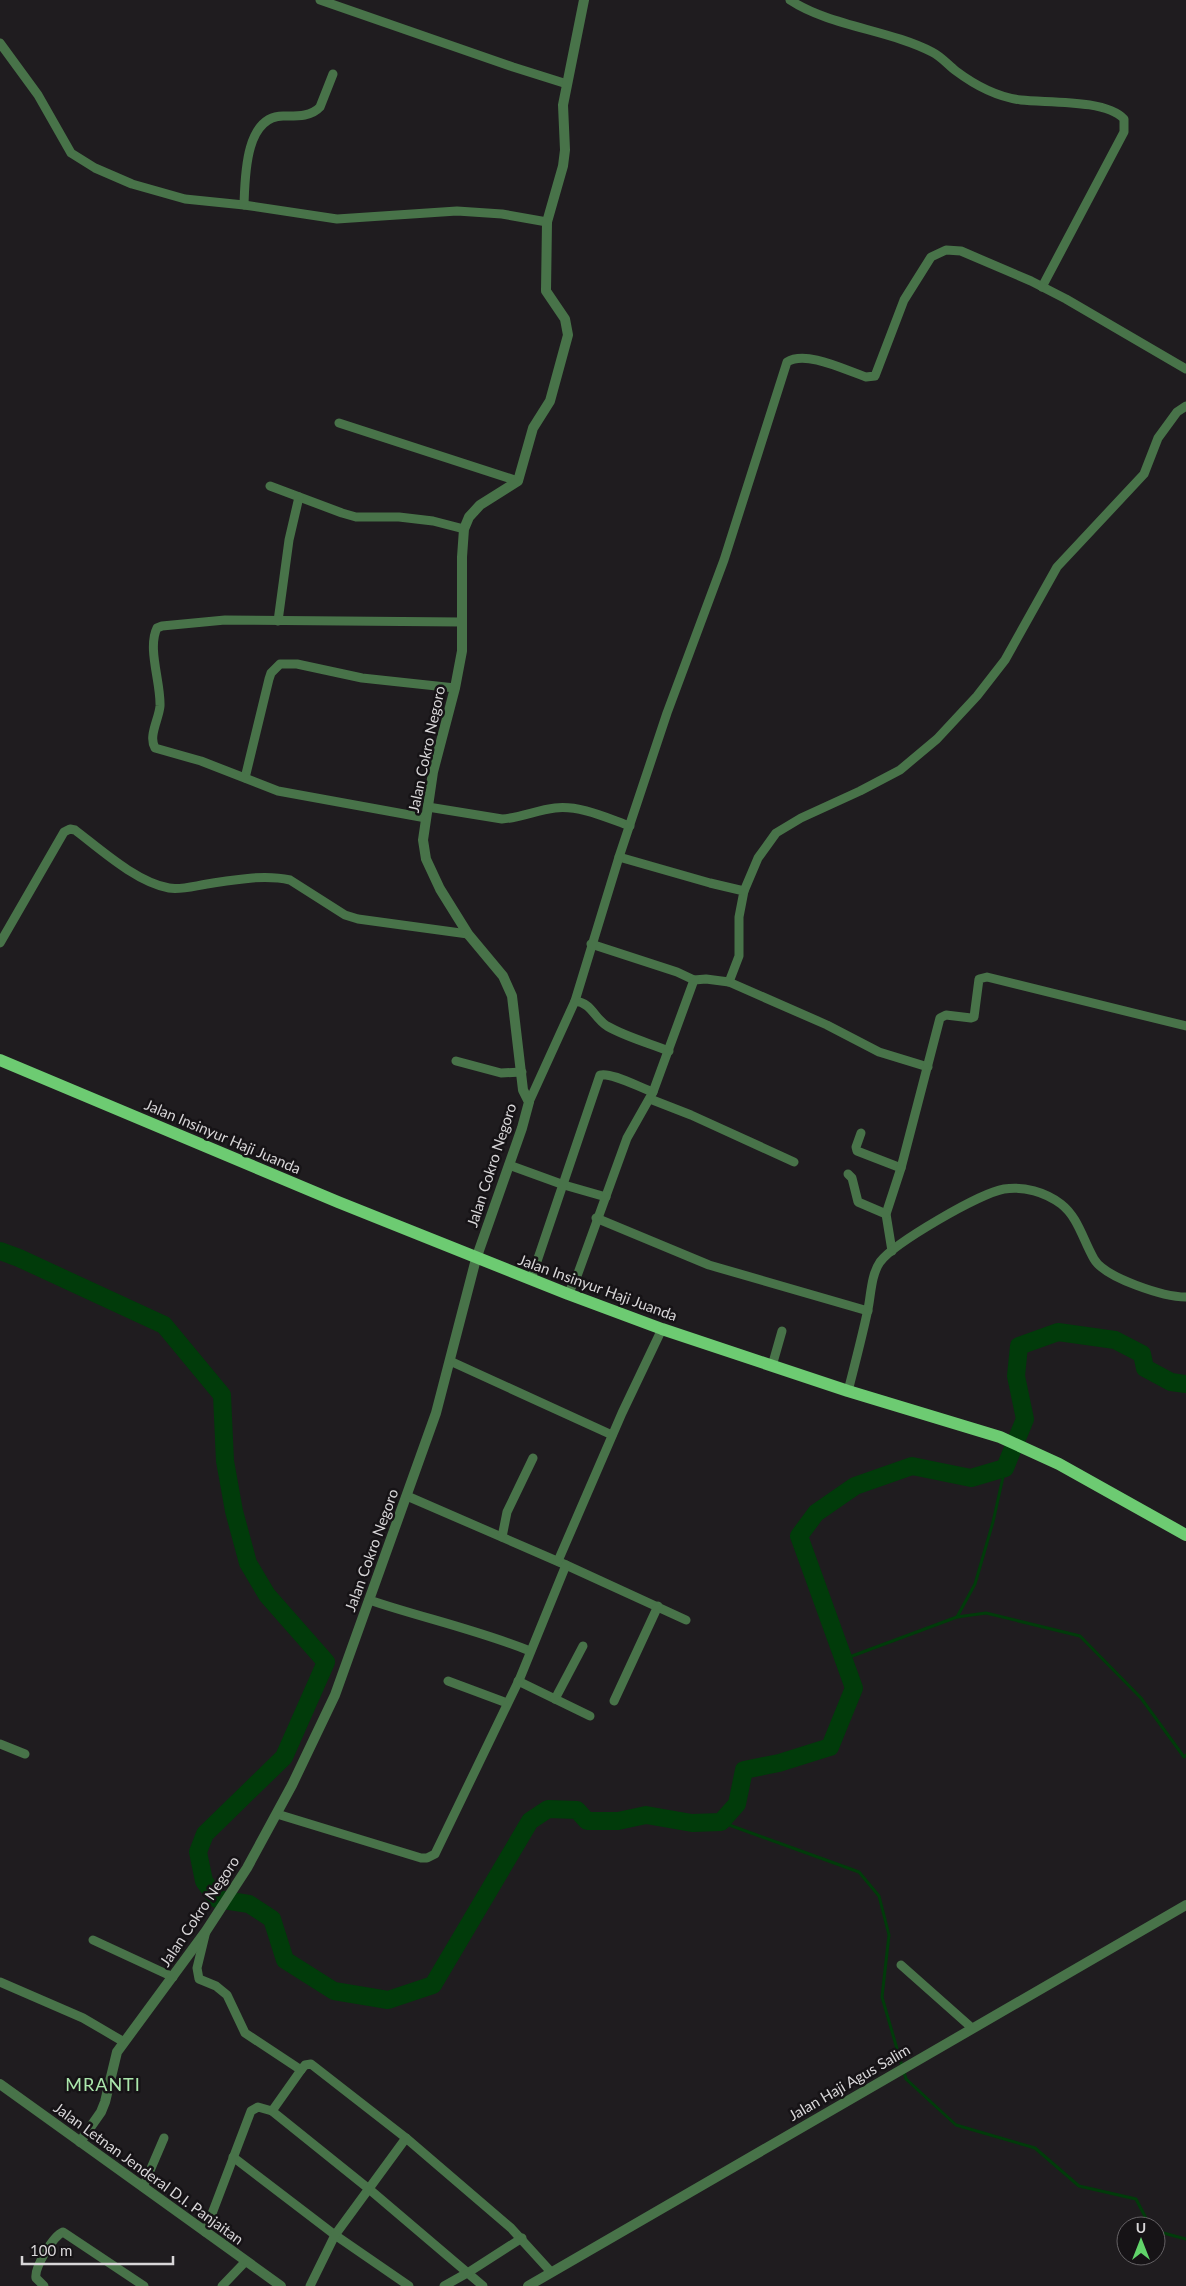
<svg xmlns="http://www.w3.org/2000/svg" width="1186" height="2286" viewBox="0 0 1186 2286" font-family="Lato,sans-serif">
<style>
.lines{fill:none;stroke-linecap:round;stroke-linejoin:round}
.stream{stroke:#013b0a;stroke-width:3}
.river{stroke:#013b0a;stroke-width:18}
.minor{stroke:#487349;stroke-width:9}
.tertiary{stroke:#487349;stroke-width:10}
.primary{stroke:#6dcb72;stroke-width:12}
.labels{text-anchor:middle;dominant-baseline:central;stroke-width:5;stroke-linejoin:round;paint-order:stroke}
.street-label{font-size:15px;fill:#d8d6d8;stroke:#161316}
.quarter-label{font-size:18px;letter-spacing:1px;fill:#abe7ac;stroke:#161316}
</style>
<rect width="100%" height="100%" fill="#1f1c1f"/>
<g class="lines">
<g class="stream">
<path d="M957,1617L975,1584L993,1522L1005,1468"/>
<path d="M844,1659L957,1617L986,1613L1080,1636L1141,1698L1184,1757L1186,1755"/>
<path d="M721,1822L859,1872L879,1896L889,1935L882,1997L902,2066"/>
<path d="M904,2072L906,2079L956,2125L1035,2148L1079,2186L1136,2199L1150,2226"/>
<path d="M1156,2231L1186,2239"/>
</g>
<path class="river" d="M0,1251L19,1258L164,1325L222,1395L225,1461L234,1511L248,1563L267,1595L326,1662L284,1757L205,1834L198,1852L204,1881L217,1899L249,1904L272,1919L285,1960L334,1991L388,2000L433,1985L530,1821L548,1809L577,1810L587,1821H618L646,1815L692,1823L721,1822L737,1804L744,1770L779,1763L830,1747L854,1688L799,1536L816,1513L855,1486L912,1466L971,1478L1005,1468L1025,1419L1016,1376L1019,1346L1058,1332L1115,1340L1142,1354L1145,1368L1171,1382L1186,1384"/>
<g class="minor">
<path d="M320,0L513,67L567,84"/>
<path d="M790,0C829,26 890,30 932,52C942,57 948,65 956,71C976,86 997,97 1021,100C1047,103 1105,99 1124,119V132L1042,287"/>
<path d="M0,43L38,95L71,153L95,168L132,184L185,199L244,205L337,219L457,211L502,214L547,222"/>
<path d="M244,205C245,177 245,115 284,116C296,116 311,117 320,107L333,74"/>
<path d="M339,423L518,481"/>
<path d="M270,486L342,513L356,517H399L433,521L464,529"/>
<path d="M278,621L289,540L299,497"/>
<path d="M245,778L269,679L271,673L280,664H297L362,678L455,688"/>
<path d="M428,807L502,819C520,818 537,810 555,808C580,805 607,818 630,826"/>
<path d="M426,818L278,791L201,761L155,748C148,736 159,719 160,706C161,683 147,648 157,628L162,626L225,620L461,622"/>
<path d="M619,857L710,883L744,891L739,917V956L729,982"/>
<path d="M744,891L758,858L776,833L801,818L860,791L900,770L937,739L977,696L1005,660L1057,567L1144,474L1158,438L1177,412L1186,406"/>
<path d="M0,943L64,832L70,829L75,830C100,849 136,882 169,888C181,890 194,886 207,884C233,880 264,874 290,880L345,915L358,919L468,934"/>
<path d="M591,944L677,972L694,980L706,979L729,982L827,1025L879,1052L928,1067"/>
<path d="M575,1001C592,1003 594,1018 607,1026C626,1037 649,1043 669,1051"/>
<path d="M456,1061L501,1073L522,1072"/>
<path d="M650,1099L691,1115L794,1162"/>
<path d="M529,1102L575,1001L619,857L667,713L724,560L787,362C806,350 845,370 866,377L875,376L904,300L931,257L946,250L961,251L1031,281L1066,299L1186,369"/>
<path d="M861,1133L856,1147L857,1151L901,1168L886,1214L892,1251"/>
<path d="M509,1165L564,1185L606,1197"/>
<path d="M901,1168L940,1018L946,1015L971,1018L974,1017L979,979L987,977L1186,1026"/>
<path d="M848,1174L852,1178L858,1202L886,1214"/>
<path d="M596,1218L709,1265L868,1311"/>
<path d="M531,1279L600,1075C612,1072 640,1088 653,1092"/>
<path d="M568,1294L577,1276L627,1138L653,1092L694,980"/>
<path d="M450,1361L612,1435"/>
<path d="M772,1366L782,1331"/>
<path d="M848,1391C855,1364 862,1337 868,1309C871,1295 871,1275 880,1262C894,1243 980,1193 1004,1189C1024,1186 1045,1192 1061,1204C1078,1217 1083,1240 1094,1259C1105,1278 1164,1297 1186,1297"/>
<path d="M407,1496L566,1565L686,1620"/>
<path d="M502,1537L507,1512L533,1458"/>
<path d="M558,1561L622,1413L662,1329"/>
<path d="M369,1600C423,1618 478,1630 530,1651"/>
<path d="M448,1681L507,1703"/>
<path d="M518,1681L590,1716"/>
<path d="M555,1699L583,1646"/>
<path d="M614,1701L658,1606"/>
<path d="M0,1744L25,1754"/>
<path d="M277,1814L421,1858H427L435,1854L520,1678L566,1565"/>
<path d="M206,1931L197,1968L199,1979L216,1986L227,1995L245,2033L301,2070"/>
<path d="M93,1940L173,1977"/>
<path d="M901,1965L972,2028"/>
<path d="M0,1982L83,2018L124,2042"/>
<path d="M272,2111L369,2189L483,2286"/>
<path d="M233,2157L335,2235L409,2286"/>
<path d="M143,2187L164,2138"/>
<path d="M205,2232L251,2111L258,2107L272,2111L301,2070L305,2065L311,2064L406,2138L511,2228L551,2272"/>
<path d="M44,2286L36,2278C34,2268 53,2236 63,2232L144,2286"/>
<path d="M222,2286L246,2261"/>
<path d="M310,2286L335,2235L406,2138"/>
<path d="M444,2286L469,2272L522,2238"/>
</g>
<g class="tertiary">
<path d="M0,2084L281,2286"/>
<path d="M80,2142L101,2112L105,2102L117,2052L206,1931L247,1868L292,1785L335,1695L436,1413L476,1259L522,1128L529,1102L523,1090L512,996L503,976L468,934L440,889L426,859L423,840L433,772L455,688L462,651V557L464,529L469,517L480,505L518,481L533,428L550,401L568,335L565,319L546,291L547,222L563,166L565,150L563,105L584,0"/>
<path d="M528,2286L1186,1905"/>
</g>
<path class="primary" d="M0,1060L338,1202L568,1294L662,1329L848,1391L1000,1437L1059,1464L1186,1535"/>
</g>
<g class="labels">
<g class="street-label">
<text transform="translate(426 749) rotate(-78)">Jalan Cokro Negoro</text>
<text transform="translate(223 1136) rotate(23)">Jalan Insinyur Haji Juanda</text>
<text transform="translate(491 1165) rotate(-72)">Jalan Cokro Negoro</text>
<text transform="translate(598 1287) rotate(20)">Jalan Insinyur Haji Juanda</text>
<text transform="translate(371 1550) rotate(-70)">Jalan Cokro Negoro</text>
<text transform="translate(199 1911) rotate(-56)">Jalan Cokro Negoro</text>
<text transform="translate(849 2082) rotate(-30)">Jalan Haji Agus Salim</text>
<text transform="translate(149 2173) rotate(36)">Jalan Letnan Jenderal D.I. Panjaitan</text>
</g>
<g class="quarter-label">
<text x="103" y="2084">MRANTI</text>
</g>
</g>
<g transform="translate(1141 2241)"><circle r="24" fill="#161316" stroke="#646164"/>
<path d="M0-4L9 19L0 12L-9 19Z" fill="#61d46a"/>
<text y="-8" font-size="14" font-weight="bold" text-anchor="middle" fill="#d8d6d8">U</text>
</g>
<path d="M22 2256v8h151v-8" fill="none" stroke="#d8d6d8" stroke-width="2.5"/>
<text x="30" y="2256" font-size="15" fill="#d8d6d8" stroke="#161316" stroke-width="4" paint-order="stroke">100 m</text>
</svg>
